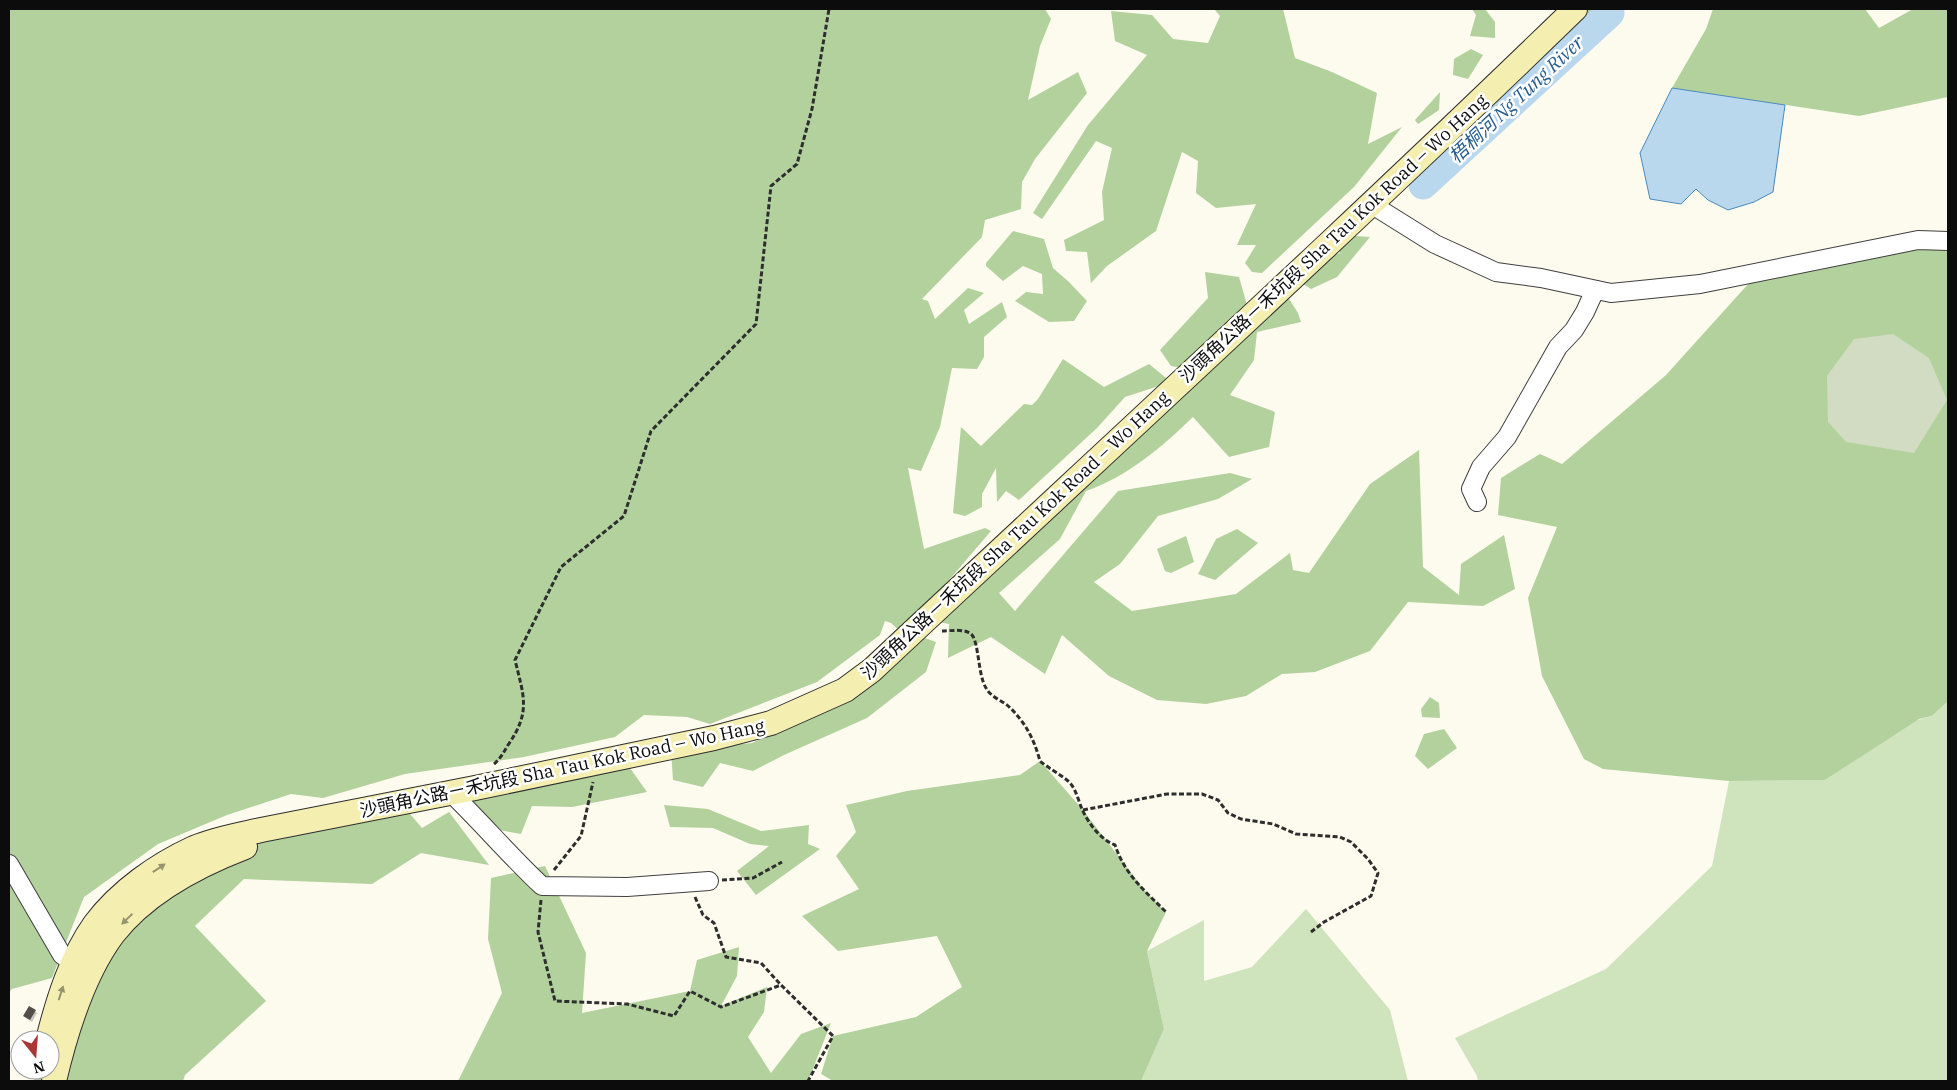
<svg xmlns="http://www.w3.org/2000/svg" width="1957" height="1090" viewBox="0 0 1957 1090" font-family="'IBM Plex Serif','Noto Sans SC',serif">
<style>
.green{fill:#cfe3bc}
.forest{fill:#b3d19d}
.cemetery{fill:#d2dcc2}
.water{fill:#b9d8ee;stroke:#498abb}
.shadow{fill:#0003}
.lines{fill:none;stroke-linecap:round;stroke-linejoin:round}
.river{stroke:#b9d8ee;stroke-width:29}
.building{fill:#534e4a}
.minor-casing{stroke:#3f3f3f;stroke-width:20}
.secondary-casing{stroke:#2e2e2e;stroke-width:26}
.path{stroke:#2e2e2e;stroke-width:3;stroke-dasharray:5 2.5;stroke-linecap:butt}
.minor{stroke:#fff;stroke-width:18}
.secondary{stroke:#f4efb1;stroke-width:24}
.oneway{fill:#97946f}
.labels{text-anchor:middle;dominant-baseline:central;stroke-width:5;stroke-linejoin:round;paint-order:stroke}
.street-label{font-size:18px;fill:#0c0c0c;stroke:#fff}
.water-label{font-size:19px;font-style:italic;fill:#265d8d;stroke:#fff}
</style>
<rect width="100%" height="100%" fill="#fdfaee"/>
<g class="green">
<path d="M1948,701V1081H1478L1477,1076L1455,1038L1606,969L1712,866L1729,781L1825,780L1911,722L1932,716Z"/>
<path d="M1306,909L1390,1010L1408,1081H1141L1164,1029L1147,951L1204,920V981L1252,967Z"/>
</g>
<g class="forest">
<path d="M9,9H1045L1051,19L1040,46L1028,100L1078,72L1087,93L1035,159L1022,182L1021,209L985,220L982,237L922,299L928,301L935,319L968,288L984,293L964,310L969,324L1002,302L1007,317L984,337V357L977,369L952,368L940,427L921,471L908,468L924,549L985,528L991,531L903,634L891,623L885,621L880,635L817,682L710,724L687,717L644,715L615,737L524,757L405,774L323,798L291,794L227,815L158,844L84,897L52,978L12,989L9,992Z"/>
<path d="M1214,9H1283L1295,58L1332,72L1377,93L1368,144L1402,127L1354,187L1262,273L1252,272L1245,263L1256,245H1237L1256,204L1216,208L1196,193L1198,161L1182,152L1156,231L1107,266L1091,283L1087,252L1066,251L1064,240L1104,220L1102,192L1112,148L1096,141L1042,219L1033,213L1088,125L1147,55L1115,41L1111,11L1152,15L1173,39L1208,43L1220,16Z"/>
<path d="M1472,9H1485L1495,22V38L1470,36L1476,15Z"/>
<path d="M1582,9H1600L1565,45L1553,51L1539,52Z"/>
<path d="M1713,9H1865L1879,28L1913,9H1948V97L1859,116L1672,88L1706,29Z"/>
<path d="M1471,49L1483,55L1468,79L1453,75L1454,59Z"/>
<path d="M1544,70L1550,79L1524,85L1460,146L1451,166L1421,192L1411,185L1421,165L1510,83Z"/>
<path d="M1440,92L1439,110L1418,124L1415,120Z"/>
<path d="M1013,231L1044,239L1053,268L1069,282L1087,301L1074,321L1049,322L1015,301L1026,292L1043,294L1042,274L1023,266L1003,281L986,266V263Z"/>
<path d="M1343,235L1370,237L1337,277L1311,289L1298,281L1325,258L1340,253L1336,242Z"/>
<path d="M1948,241V701L1932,716L1919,719L1825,780L1729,781L1603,769L1584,759L1542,676L1528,598L1557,527L1498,515L1501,478L1540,454L1562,464L1666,375L1759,272Z"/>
<path d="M1205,272L1239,277L1247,305L1183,368L1171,366L1160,350L1208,298Z"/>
<path d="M1284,291L1298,313L1301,322L1257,332L1254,360L1230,395L1275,412L1269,447L1229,457L1193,417C1162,447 1127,477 1086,491L1060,539L999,593L1015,611L1118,491L1230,473L1252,479L1218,499L1158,516L1120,564L1094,582L1132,611L1236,594L1290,553L1293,570L1309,573L1370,484L1419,450L1423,567L1459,595L1461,564L1504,535L1515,589L1483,606L1408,602L1370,651L1315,672L1282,674L1246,696L1206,704L1157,700L1109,676L1062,635L1045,674L991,637L948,658L949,624L934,621Z"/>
<path d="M1063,359L1104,387L1149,364L1171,382L1125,397L1097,428L1019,500L1006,491L997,502L996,468L982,494V507L965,516L953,513L961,427L981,446L1024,404L1032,405L1038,399Z"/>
<path d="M1237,529L1258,543L1215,580L1198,574L1216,539Z"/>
<path d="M1186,536L1194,562L1171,573L1165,571L1157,549Z"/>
<path d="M919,636L936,642L926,672L867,718L784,755L753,771L720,763L703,787L673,780L671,750L752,743L782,728Z"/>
<path d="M1430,697L1439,703L1440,718L1422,717L1421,709Z"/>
<path d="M1444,729L1457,748L1428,769L1415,756L1424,734Z"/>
<path d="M1040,761L1083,810L1145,891L1166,912L1147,951L1164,1029L1141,1081H833L821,1074L833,1036L916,1017L962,987L937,936L838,951L802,916L859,889L836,856L856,832L846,805L907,791L1020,775Z"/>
<path d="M630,768L647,792L572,807L532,806L521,834L487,828L472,800L588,771Z"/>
<path d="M664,805L708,809L761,831L809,825L808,844L820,849L756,895L737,871L769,846L750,844L713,828L670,827Z"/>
<path d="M405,808L422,828L449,812L489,865L421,853L372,884L244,879L195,926L266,1001L185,1075L183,1081H34L36,1070H50V1040H42L189,859Z"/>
<path d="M545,866L586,953L582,1013L690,991L697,960L739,947L737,976L721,1006L767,987L764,1012L748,1037L771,1073L801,1034L831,1023L808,1081H458L502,993L488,939L491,878Z"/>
</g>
<path class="cemetery" d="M1893,334L1929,358L1947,400L1914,453L1846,442L1828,422L1827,376L1854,339Z"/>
<path class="water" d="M1672,88L1785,105L1773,192L1754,202L1728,210L1708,200L1696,189L1681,204L1650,199L1640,153Z"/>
<path class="shadow" d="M35,1011L37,1013L32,1022L26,1018L24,1016Z"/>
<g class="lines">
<path class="river" d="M1423,185L1610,13"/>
</g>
<path class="building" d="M29,1006L36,1010L30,1020L23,1016Z"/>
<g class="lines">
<defs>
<g id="minor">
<path d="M1371,204L1435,244L1496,272L1541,278L1611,293L1700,284L1918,240L1948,241"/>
<path d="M1477,502L1471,489L1481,467L1507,437L1558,347L1574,330L1585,312L1595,290"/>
<path d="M451,793C482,823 510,856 542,886L627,887L709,881"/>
<path d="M9,864L62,955L74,963L83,966"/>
</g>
<g id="secondary">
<path d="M48,1040C58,1000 71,958 95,924C120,891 157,865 194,848C215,839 239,835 261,830L475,788L714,738L771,723L845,690L872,670C1107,450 1344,233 1575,9"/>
<path d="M54,1081C65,1034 84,973 113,934C145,893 198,865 245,847"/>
</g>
</defs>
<use href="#minor" class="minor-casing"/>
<use href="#secondary" class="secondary-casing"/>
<g class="path">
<path d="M942,631C950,631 966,628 972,635C979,644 978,675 986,688C990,696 1000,700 1007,705C1025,721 1034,739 1040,761C1048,768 1060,774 1068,781C1076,788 1078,800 1082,809C1088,823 1100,839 1115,845C1125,875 1145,891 1166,912"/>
<path d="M494,764C500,759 504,752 508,745C531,712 524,697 515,660L561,567L624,516L651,431L756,324L771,186L797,164L812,109L829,9"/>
<path d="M1083,810L1167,794H1202L1218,800L1228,813L1241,819L1273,824L1296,834L1340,837L1351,842L1368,859L1378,873L1371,896L1324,922L1311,932"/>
<path d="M554,870L581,836L593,782"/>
<path d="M722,880L753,878L782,862"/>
<path d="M695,897L703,915L714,923L726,957L761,963L781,985"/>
<path d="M541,900L538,932L555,1001L627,1004L674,1016L690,991L721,1007L781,985L833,1036L808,1081"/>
</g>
<use href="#minor" class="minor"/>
<use href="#secondary" class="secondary"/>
</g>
<defs><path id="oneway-solid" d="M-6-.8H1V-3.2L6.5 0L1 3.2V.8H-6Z" transform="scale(1.25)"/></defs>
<g class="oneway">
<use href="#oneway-solid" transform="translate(159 868) rotate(-33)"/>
<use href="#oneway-solid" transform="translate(127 919) rotate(136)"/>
<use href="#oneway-solid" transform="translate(61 993) rotate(-72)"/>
</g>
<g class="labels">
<g class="street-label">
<text transform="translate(1333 238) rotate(-43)">沙頭角公路－禾坑段 Sha Tau Kok Road – Wo Hang</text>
<text transform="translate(1015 535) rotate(-43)">沙頭角公路－禾坑段 Sha Tau Kok Road – Wo Hang</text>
<text transform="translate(562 768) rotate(-12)">沙頭角公路－禾坑段 Sha Tau Kok Road – Wo Hang</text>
</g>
<g class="water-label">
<text transform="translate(1516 99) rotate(-43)">梧桐河 Ng Tung River</text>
</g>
</g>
<rect width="1957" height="1090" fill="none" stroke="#0c0c0c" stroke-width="20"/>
<g transform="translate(35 1055) rotate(163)"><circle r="24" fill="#ffffff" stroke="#9e9e9e"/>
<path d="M0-4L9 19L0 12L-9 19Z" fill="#aa3738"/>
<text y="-8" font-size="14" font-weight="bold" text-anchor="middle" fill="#0c0c0c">N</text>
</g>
</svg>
